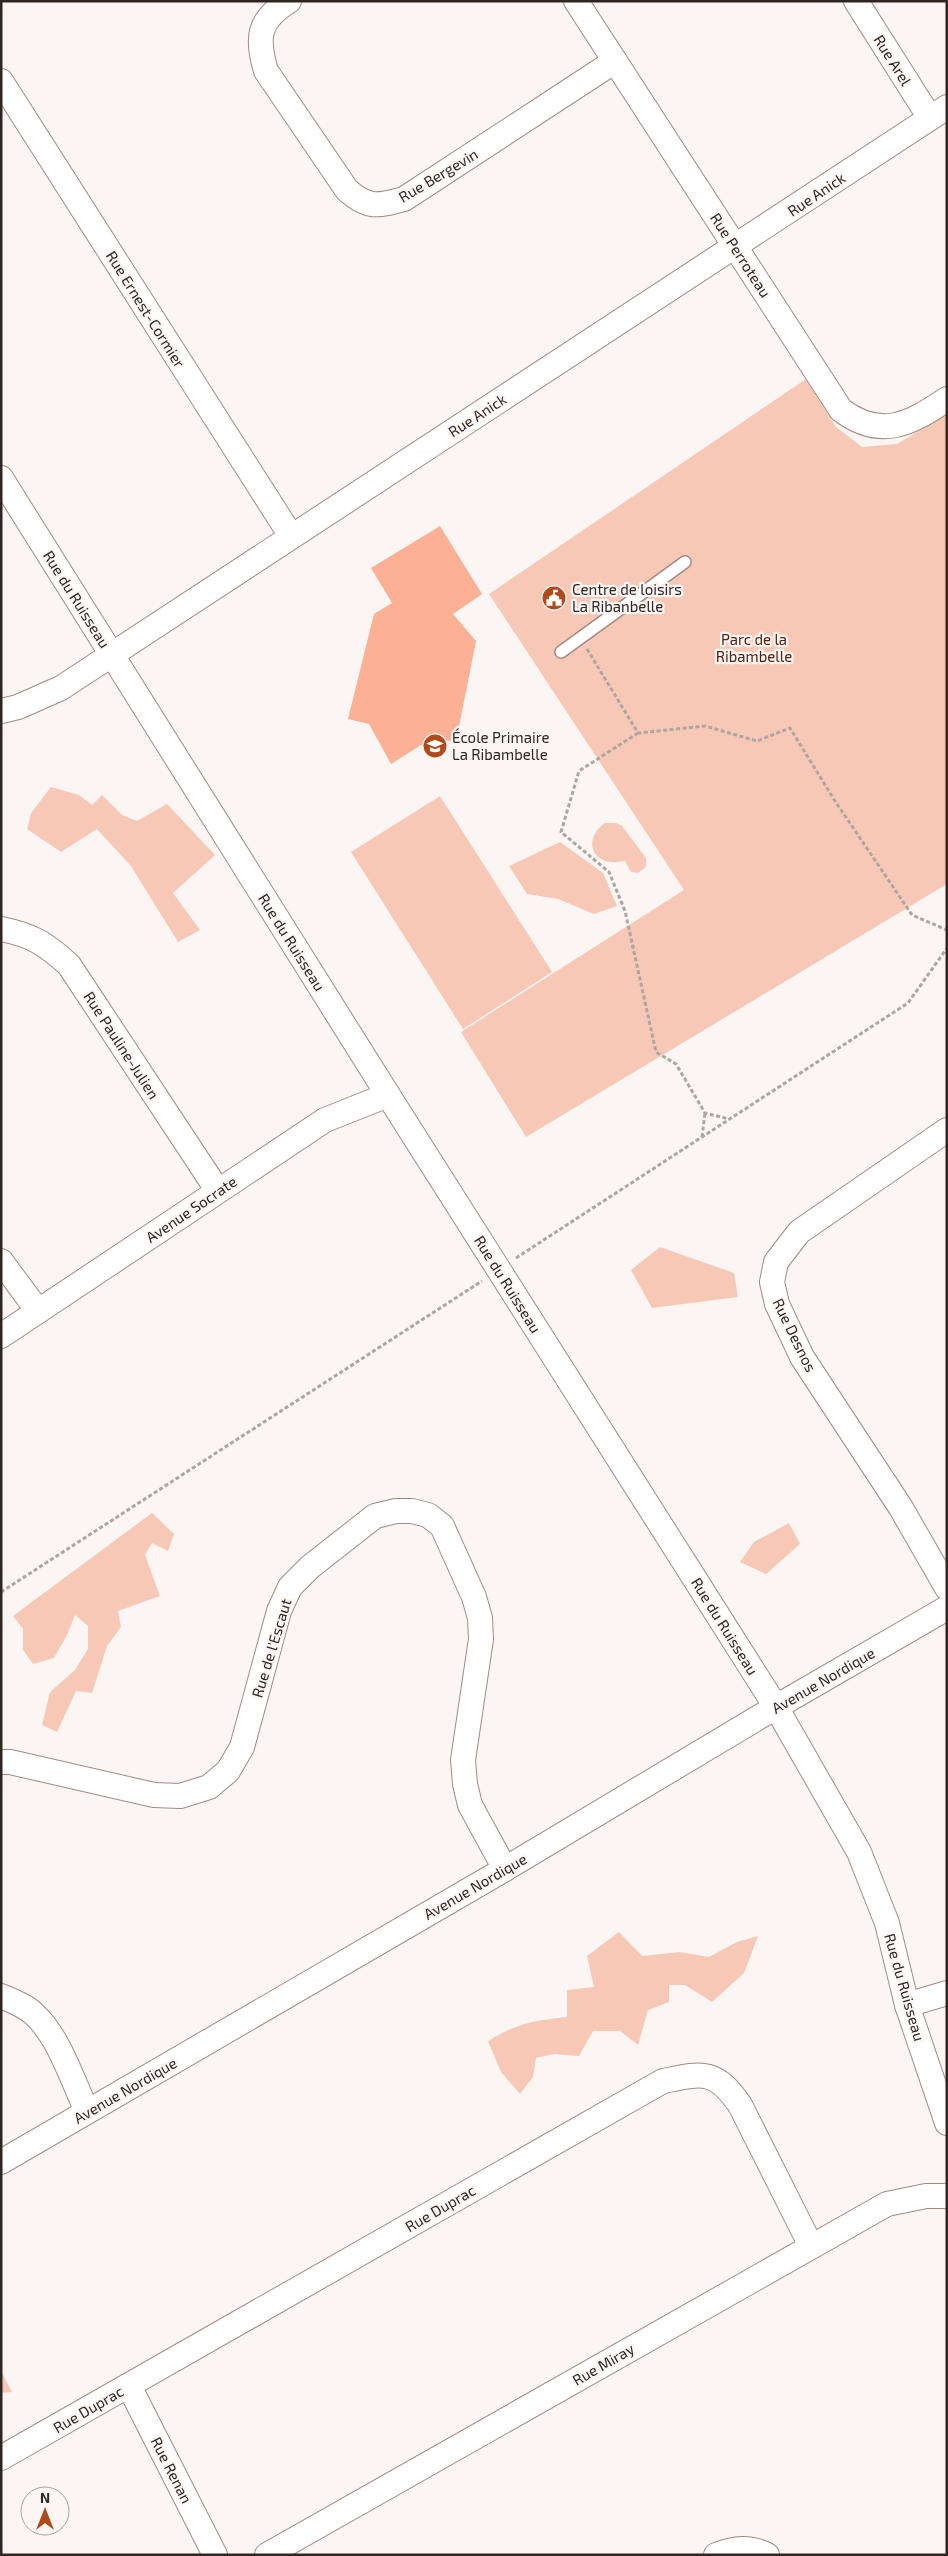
<svg xmlns="http://www.w3.org/2000/svg" width="948" height="2556" viewBox="0 0 948 2556" font-family="'Exo 2',sans-serif">
<style>
.green{fill:#f8c8b6}
.building{fill:#fcb194}
.lines{fill:none;stroke-linecap:round;stroke-linejoin:round}
.service-casing{stroke:#a38a81;stroke-width:14}
.minor-casing{stroke:#a38a81;stroke-width:26}
.path{stroke:#aca5a2;stroke-width:3;stroke-dasharray:4 2.5;stroke-linecap:butt}
.service{stroke:#fff;stroke-width:11}
.minor{stroke:#fff;stroke-width:24}
.labels{text-anchor:middle;dominant-baseline:central;stroke-width:4.5;stroke-linejoin:round;paint-order:stroke}
.street-label{font-size:15px;fill:#2f2521;stroke:#fbf6f4}
.poi-label{font-size:15px;fill:#2f2521;stroke:#fbf6f4;text-anchor:start}
.park-label{font-size:15px;fill:#51230f;stroke:#fbf6f4}
</style>
<rect width="100%" height="100%" fill="#fbf6f4"/>
<g class="green">
<path d="M806,379L836,427L862,447L897,444L947,414V884L526,1137L461,1032L684,890L489,594Z"/>
<path d="M51,787L79,795L92,805L102,795L122,815L137,821L167,804L215,855L173,893L200,930L178,942L131,866L97,829L61,852L27,829L31,813Z"/>
<path d="M440,796L552,972L463,1029L351,852Z"/>
<path d="M605,823H616L622,826L646,858V867L638,873L631,872L625,861C619,862 611,863 605,861C586,853 590,833 605,823Z"/>
<path d="M560,842L603,873L617,906L594,914L558,899L527,894L509,866Z"/>
<path d="M660,1247L734,1273L738,1297L652,1308L631,1270Z"/>
<path d="M152,1513L174,1534L168,1551L152,1543L145,1555L160,1596L118,1611L121,1627L107,1646L92,1693L76,1691L57,1732L42,1725L50,1692L75,1670L88,1649V1626L75,1615L67,1635L54,1658L33,1664L23,1650V1629L13,1616Z"/>
<path d="M789,1523L800,1544L766,1574L740,1562L754,1542Z"/>
<path d="M619,1932L642,1956L680,1952L709,1957L737,1942L758,1936L744,1973L712,2002L685,1985H669V2002L648,2010L638,2045L620,2031H593L579,2056L554,2054L536,2058L533,2077L520,2094L501,2072L488,2041C518,2023 532,2021 567,2017V1990L594,1987L587,1956Z"/>
<path d="M1,2371L12,2392L1,2393Z"/>
</g>
<path class="building" d="M440,526L482,594L453,614L476,641L456,742L432,738L391,764L369,724L348,719L374,614L392,603L371,568Z"/>
<g class="lines">
<defs>
<path id="service" d="M561,652L685,562"/>
<g id="minor">
<path d="M289,1C258,20 256,38 266,71L347,190C368,209 378,206 404,199L615,61"/>
<path d="M576,1L841,410C881,440 910,424 947,399"/>
<path d="M856,1L930,118"/>
<path d="M1,81L291,536"/>
<path d="M1,478L388,1095L776,1707L859,1852L887,1923L907,2005L947,2123"/>
<path d="M1,711L18,707L61,688L947,107"/>
<path d="M1,929C32,935 46,944 69,965L218,1191"/>
<path d="M947,1130L799,1232L776,1262L772,1282L777,1304L802,1357L901,1508L947,1588"/>
<path d="M1,1261L38,1311"/>
<path d="M1,1336L325,1120L388,1095"/>
<path d="M1,1762H10L154,1795L180,1796L209,1787L228,1771L242,1747L279,1611L290,1587L310,1567L375,1516L396,1511H412L428,1515L442,1526L474,1597L480,1618L481,1639L463,1760L465,1784L470,1805L505,1869"/>
<path d="M1,1996C13,2001 26,2006 35,2015C59,2037 73,2082 87,2111"/>
<path d="M907,2005L947,1993"/>
<path d="M1,2162L505,1869L776,1707L947,1608"/>
<path d="M129,2386L215,2555"/>
<path d="M1,2458L663,2081C703,2073 715,2069 740,2105L811,2246"/>
<path d="M267,2555L887,2204L926,2196H947"/>
<path d="M716,2555C734,2548 750,2546 767,2555"/>
</g>
</defs>
<use href="#service" class="service-casing"/>
<use href="#minor" class="minor-casing"/>
<g class="path">
<path d="M587,649L638,733L705,726L757,741L790,728L835,801L912,915L947,930"/>
<path d="M638,733L579,771L561,832L609,872L625,911L656,1052L676,1064L705,1113L729,1119"/>
<path d="M702,1137L705,1113"/>
<path d="M516,1258L908,1003L947,948"/>
<path d="M1,1592L482,1281"/>
</g>
<use href="#service" class="service"/>
<use href="#minor" class="minor"/>
</g>
<defs>
<symbol id="civic-disc" viewBox="-11 -11 22 22"><circle r="9.5" fill="#b04a1c" stroke="#fbf6f4"/><path d="M-.6-6.5H3V-4.5H.6V-3L4-1V1h2V6H-6V1h2V-1L-.6-3ZM-1.2 2.5V6h2.4V2.5Z" fill="#fff"/></symbol>
<symbol id="school-disc" viewBox="-11 -11 22 22"><circle r="9.5" fill="#b04a1c" stroke="#fbf6f4"/><path d="M0-5L7-2L0 1L-7-2ZM-4 1L0 2.5L4 1V4Q0 6-4 4Z" fill="#fff"/></symbol>
</defs>
<g fill-rule="evenodd">
<use href="#civic-disc" x="540" y="584" width="28" height="28"/>
<use href="#school-disc" x="421" y="732" width="28" height="28"/>
</g>
<g class="labels">
<g class="street-label">
<text transform="translate(893 60) rotate(58)">Rue Arel</text>
<text transform="translate(438 175) rotate(-31)">Rue Bergevin</text>
<text transform="translate(816 194) rotate(-34)">Rue Anick</text>
<text transform="translate(741 255) rotate(57)">Rue Perroteau</text>
<text transform="translate(146 309) rotate(58)">Rue Ernest-Cormier</text>
<text transform="translate(477 415) rotate(-33)">Rue Anick</text>
<text transform="translate(77 599) rotate(58)">Rue du Ruisseau</text>
<text transform="translate(292 942) rotate(58)">Rue du Ruisseau</text>
<text transform="translate(122 1045) rotate(57)">Rue Pauline-Julien</text>
<text transform="translate(191 1209) rotate(-34)">Avenue Socrate</text>
<text transform="translate(508 1284) rotate(58)">Rue du Ruisseau</text>
<text transform="translate(795 1335) rotate(64)">Rue Desnos</text>
<text transform="translate(725 1626) rotate(58)">Rue du Ruisseau</text>
<text transform="translate(271 1648) rotate(-73)">Rue de l'Escaut</text>
<text transform="translate(823 1680) rotate(-30)">Avenue Nordique</text>
<text transform="translate(475 1886) rotate(-30)">Avenue Nordique</text>
<text transform="translate(905 1987) rotate(74)">Rue du Ruisseau</text>
<text transform="translate(125 2090) rotate(-30)">Avenue Nordique</text>
<text transform="translate(440 2208) rotate(-30)">Rue Duprac</text>
<text transform="translate(603 2364) rotate(-30)">Rue Miray</text>
<text transform="translate(88 2409) rotate(-30)">Rue Duprac</text>
<text transform="translate(172 2470) rotate(63)">Rue Renan</text>
</g>
<g class="poi-label">
<text x="572" y="589">Centre de loisirs<tspan x="572" dy="17">La Ribanbelle</tspan></text>
<text x="452" y="737">École Primaire<tspan x="452" dy="17">La Ribambelle</tspan></text>
</g>
<g class="park-label">
<text x="754" y="639">Parc de la<tspan x="754" dy="17">Ribambelle</tspan></text>
</g>
</g>
<rect width="948" height="2556" fill="none" stroke="#2f2521" stroke-width="5"/>
<g transform="translate(45 2511)"><circle r="24" fill="#fbf6f4" stroke="#a9a2a0"/>
<path d="M0-4L9 19L0 12L-9 19Z" fill="#b04a1c"/>
<text y="-8" font-size="14" font-weight="bold" text-anchor="middle" fill="#2f2521">N</text>
</g>
</svg>
